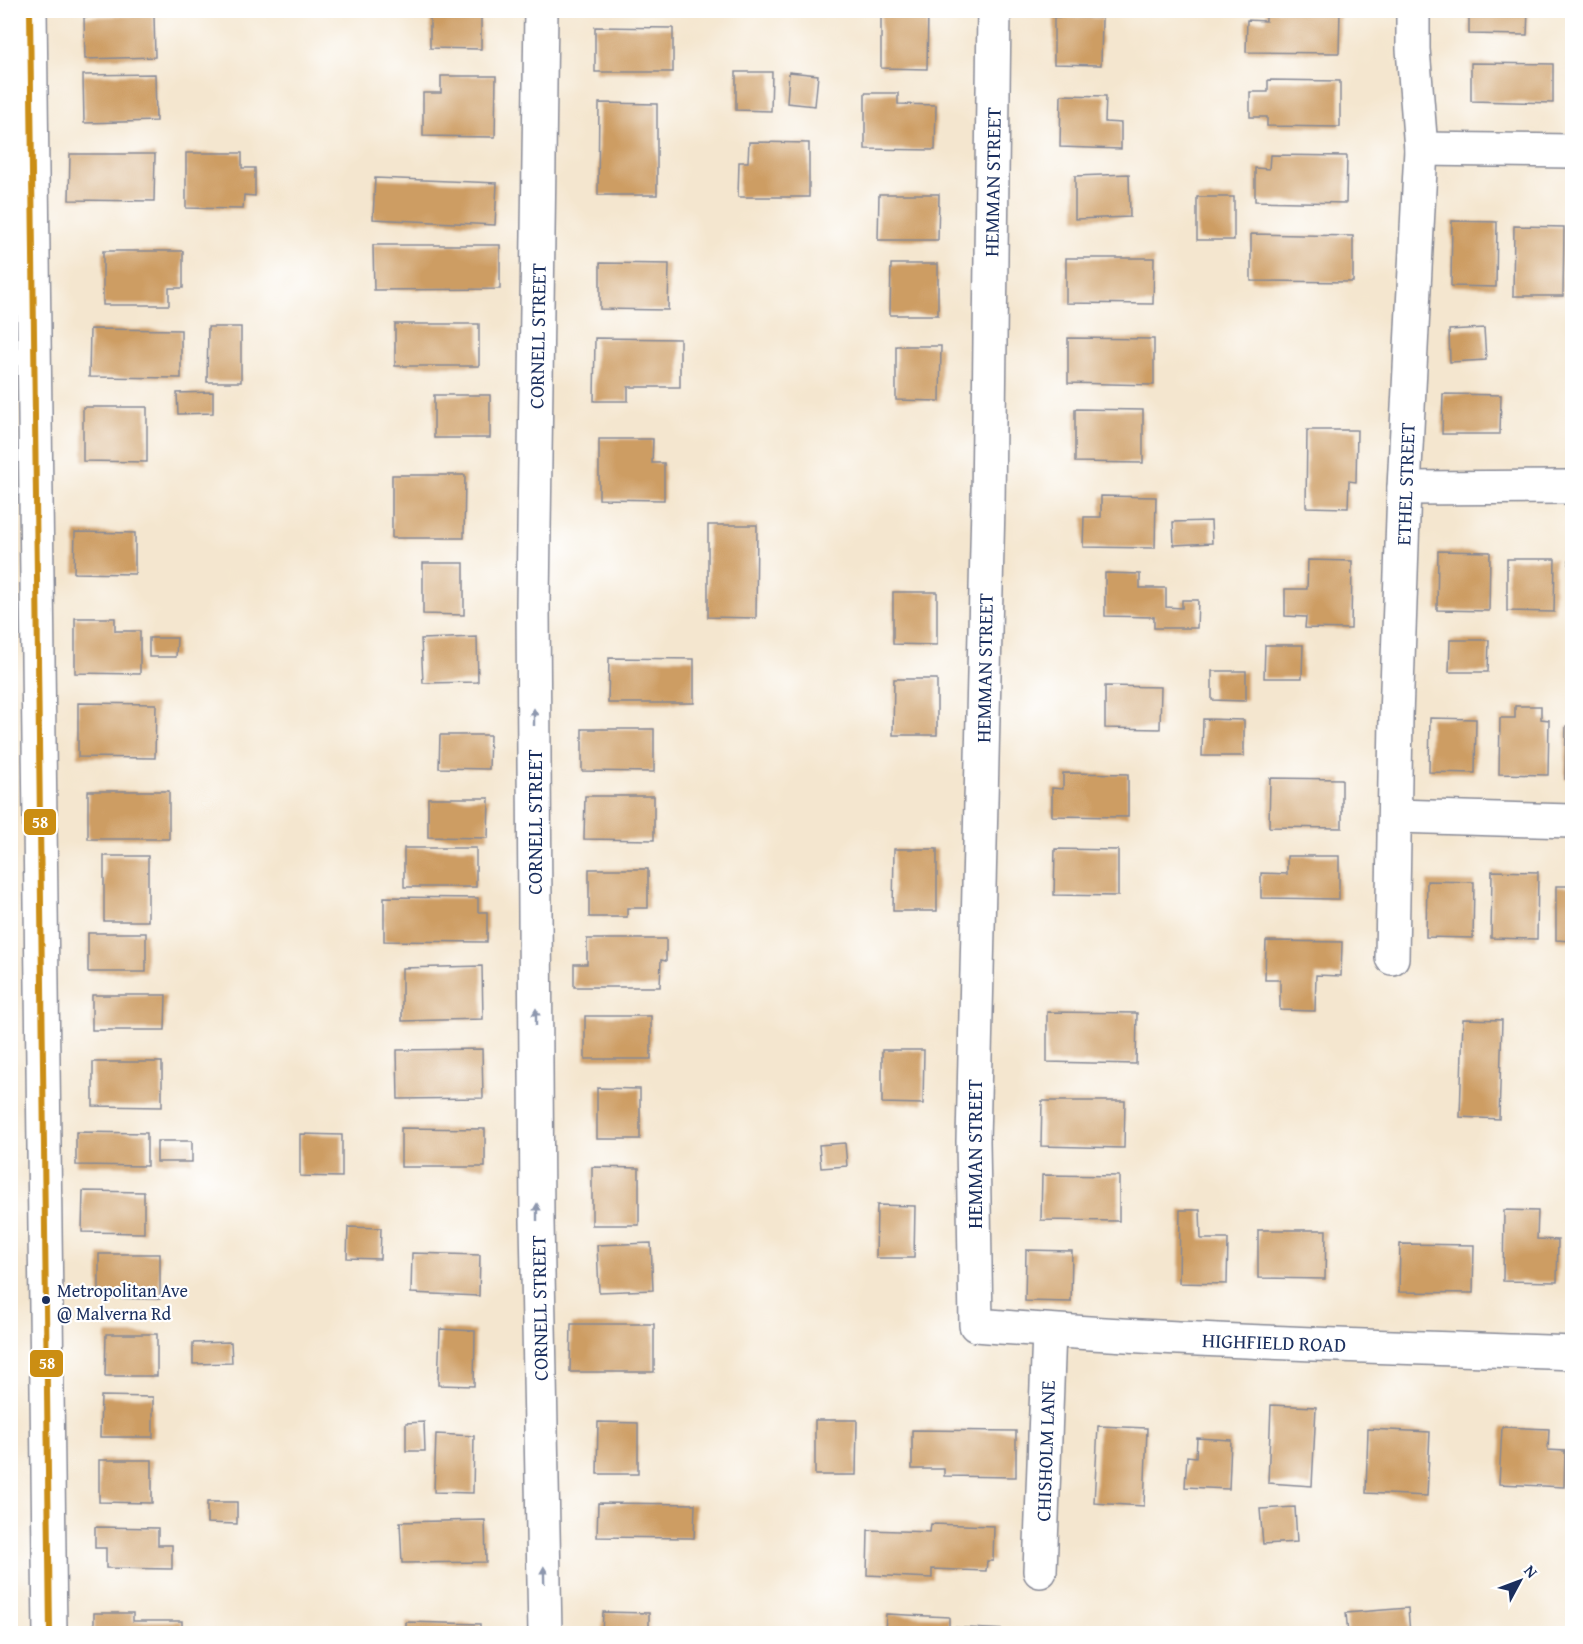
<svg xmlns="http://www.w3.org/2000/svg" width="1583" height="1644" viewBox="0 0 1583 1644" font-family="'Gentium Book Plus',serif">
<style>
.building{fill:#cd9d64}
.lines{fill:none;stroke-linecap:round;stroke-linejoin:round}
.minor-casing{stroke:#888a96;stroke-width:36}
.minor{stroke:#fff;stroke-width:33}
.bus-1-casing{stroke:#fff;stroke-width:10}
.bus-1{stroke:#cb8e13;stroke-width:6}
.oneway{fill:#8d97ae}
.bus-dot{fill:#1b2f5e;stroke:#fff;stroke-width:2}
.labels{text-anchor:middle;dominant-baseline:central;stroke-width:4.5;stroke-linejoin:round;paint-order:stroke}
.bus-label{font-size:18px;fill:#1b2f5e;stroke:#fff;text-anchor:start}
.street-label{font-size:20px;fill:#1b2f5e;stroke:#fff}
.line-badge{stroke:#fff;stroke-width:2}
.badge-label{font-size:16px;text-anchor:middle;font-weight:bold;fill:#fff}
</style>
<rect width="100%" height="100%" fill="#fff"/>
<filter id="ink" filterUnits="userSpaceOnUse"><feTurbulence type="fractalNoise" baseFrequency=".0167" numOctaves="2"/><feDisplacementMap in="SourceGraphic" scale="12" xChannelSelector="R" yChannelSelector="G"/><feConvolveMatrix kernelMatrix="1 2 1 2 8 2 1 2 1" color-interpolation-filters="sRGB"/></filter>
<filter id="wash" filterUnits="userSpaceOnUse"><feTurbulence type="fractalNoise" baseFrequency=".008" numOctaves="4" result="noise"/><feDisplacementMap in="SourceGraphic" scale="24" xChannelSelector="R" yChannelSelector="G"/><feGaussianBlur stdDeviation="1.35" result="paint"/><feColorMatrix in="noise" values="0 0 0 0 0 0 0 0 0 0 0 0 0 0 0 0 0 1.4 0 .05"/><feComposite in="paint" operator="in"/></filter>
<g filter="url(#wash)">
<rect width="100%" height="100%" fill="#f4e6cf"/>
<g id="blocks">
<g class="building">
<path d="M430,10H481V49L430,48Z"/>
<path d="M881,10H928L927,69L881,68Z"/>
<path d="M1266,10H1340L1339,53L1246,52L1247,20L1266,21Z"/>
<path d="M1469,10H1528L1527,35L1469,34Z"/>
<path d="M154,15L155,57L85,59L84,17Z"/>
<path d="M1054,17L1102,18L1101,65L1054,64Z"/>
<path d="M595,27L673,28V72H595Z"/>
<path d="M1471,63L1553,64V103L1471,101Z"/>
<path d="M736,72H772L771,111L736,110Z"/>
<path d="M789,72L818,75L815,106L787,103Z"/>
<path d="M155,74L156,121L84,123L83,75Z"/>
<path d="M441,76H496L495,137L423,136V93H441Z"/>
<path d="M1268,80L1340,81V127L1267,126V117H1250V92H1268Z"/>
<path d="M865,93H898V104L936,105L935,150L865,149Z"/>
<path d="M1061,95L1106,96L1105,122L1121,123V149L1060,147Z"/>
<path d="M599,103L657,104V195H598Z"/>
<path d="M749,142L809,143V197H738L739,162H748Z"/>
<path d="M186,153H242V168H255V196L244,195L243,209L186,208Z"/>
<path d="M70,154H155L154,201L69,200Z"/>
<path d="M1270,155L1347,156L1346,203L1255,201V168L1269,169Z"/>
<path d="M1129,174L1130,217L1075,219V176Z"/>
<path d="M375,178L497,183L495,225L373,219Z"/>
<path d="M879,194H939L938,240H878Z"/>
<rect x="1197" y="197" width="37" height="43"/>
<path d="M1452,221L1497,222L1496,287L1451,286Z"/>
<path d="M1514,226L1564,227L1563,296H1513Z"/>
<path d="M1251,234L1353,236V282L1251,281Z"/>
<path d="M373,245H500V289L374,290Z"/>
<path d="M103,251H183V288H169V305H103Z"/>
<path d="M1066,258H1154L1153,304L1066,303Z"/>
<path d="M600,263L669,264L668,310L600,309Z"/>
<path d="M891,264H938V315H890Z"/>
<rect x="395" y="324" width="84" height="42"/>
<path d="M208,327H241V382H207Z"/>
<path d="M1484,328L1486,360L1450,362L1449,330Z"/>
<path d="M90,329L181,330V378L89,377Z"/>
<path d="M595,338L680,339V387H628V401H594Z"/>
<path d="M1068,338L1154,339V385L1068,383Z"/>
<path d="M896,346H941L940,401L896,400Z"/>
<path d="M213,392V413L178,414L177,393Z"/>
<path d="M1443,394L1501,395L1500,434H1442Z"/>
<rect x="434" y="395" width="56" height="43"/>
<path d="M83,407H147V462L83,461Z"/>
<path d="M1075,409L1143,410V463L1075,462Z"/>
<path d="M1307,430H1357L1356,482L1349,481L1348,508L1306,507Z"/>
<path d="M599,439H653L652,463H664V500L599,499Z"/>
<path d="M392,475H465L464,538H392Z"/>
<path d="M1101,496L1156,497L1155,548L1083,547L1084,517H1101Z"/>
<path d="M1211,521L1212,543L1174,545L1173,522Z"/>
<path d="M708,525H757L756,618L708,617Z"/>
<path d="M75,532L135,533V574L74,573Z"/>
<path d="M1438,551L1490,552L1489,611L1437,610Z"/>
<path d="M1507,559H1555L1554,612L1507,611Z"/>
<path d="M1308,560L1352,561L1351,629L1305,628L1306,617L1285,616V589H1307Z"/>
<path d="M1569,560H1572V619H1568Z"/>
<path d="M423,563H464V615L423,614Z"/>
<path d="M1105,573L1140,574V588H1166V607L1182,608V600H1198L1197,628H1154V617L1105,616Z"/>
<path d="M893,592H937V645L893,644Z"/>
<path d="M75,618H115V631H140V674L75,673Z"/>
<path d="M477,637L478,682L423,683L421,639Z"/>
<path d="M149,638H177L176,657H149Z"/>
<path d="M1450,640H1489L1488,672H1449Z"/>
<path d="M1265,645H1303L1302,678H1264Z"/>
<path d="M609,658L694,659V703H608Z"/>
<path d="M1212,671H1246V701L1212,700Z"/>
<path d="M894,679H937V735H893Z"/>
<path d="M1105,686L1161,687L1160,729L1105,728Z"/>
<path d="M78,703L156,704L155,758L78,757Z"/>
<path d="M1515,706H1541V719L1549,720L1548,775L1499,774L1500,718H1515Z"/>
<path d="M1430,718L1476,719L1475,773L1429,772Z"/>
<path d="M1203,719L1244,720V756H1202Z"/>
<path d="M1566,726H1572V779H1565Z"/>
<path d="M582,729H654V772L582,771Z"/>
<path d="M440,735H490L489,769L439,768Z"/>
<path d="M1063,773L1128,774V817L1052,816V788L1063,789Z"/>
<path d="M1270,778L1342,779V828L1269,827Z"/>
<rect x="88" y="791" width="81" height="48"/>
<path d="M585,796H654V840L584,839Z"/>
<path d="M428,798H489L488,838L428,837Z"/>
<rect x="404" y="848" width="72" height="39"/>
<path d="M894,849H937V911H893Z"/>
<path d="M1055,849L1118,850V896L1054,895Z"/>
<rect x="104" y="856" width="44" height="65"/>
<path d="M1287,856H1339V899L1261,898V873L1287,874Z"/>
<path d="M589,869H648V908H627V917H589Z"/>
<path d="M1492,871L1538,872L1537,939L1491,938Z"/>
<path d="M1427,881L1474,882L1473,938L1426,937Z"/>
<path d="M1556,886H1572V941L1556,940Z"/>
<path d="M384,897L478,898V912H487V942L384,941Z"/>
<rect x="88" y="933" width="58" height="39"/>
<path d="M587,939H666V961L661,960L660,987H574V964H587Z"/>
<path d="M1266,941L1342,942L1341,976L1316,975L1315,1011L1280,1010V980H1265Z"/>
<path d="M482,966L483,1019L402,1021V968Z"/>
<path d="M92,995H166L165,1030H92Z"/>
<path d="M1047,1012L1137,1013L1136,1064L1047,1062Z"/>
<rect x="585" y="1016" width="66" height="43"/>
<path d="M1463,1019L1502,1020L1499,1119L1460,1117Z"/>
<path d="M482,1049L483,1098L398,1099L397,1050Z"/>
<path d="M882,1050H924L923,1104L882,1103Z"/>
<path d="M93,1062H162V1107L93,1106Z"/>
<path d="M597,1088L640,1089V1139H597Z"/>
<path d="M1042,1101H1125L1124,1148L1041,1146Z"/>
<path d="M401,1128L485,1129V1167H401Z"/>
<path d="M76,1132L147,1133V1166L76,1165Z"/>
<path d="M300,1134L342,1135V1177L300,1176Z"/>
<rect x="157" y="1141" width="35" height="21"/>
<path d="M845,1143L847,1166L821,1168L819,1145Z"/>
<path d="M592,1167L639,1168V1225H592Z"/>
<path d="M1042,1175L1119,1176V1221L1041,1220Z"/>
<path d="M83,1191L144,1192V1233L82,1232Z"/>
<path d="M877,1205L915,1206L914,1258H876Z"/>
<path d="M1180,1210H1200L1201,1239H1228L1227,1284L1179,1283Z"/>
<path d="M1504,1210L1538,1211L1537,1239L1558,1240L1557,1282L1503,1281Z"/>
<path d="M348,1227L381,1228L380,1259L347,1258Z"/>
<path d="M1258,1230H1326L1325,1279L1258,1278Z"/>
<path d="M651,1243L653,1290L599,1292L597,1245Z"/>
<path d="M1400,1244L1474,1245L1473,1293L1399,1292Z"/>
<path d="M1026,1250L1072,1251L1071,1302L1025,1301Z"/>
<path d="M412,1253L480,1255L479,1296L411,1293Z"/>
<path d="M99,1254H160V1299L99,1298Z"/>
<path d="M571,1324H654V1372H570Z"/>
<path d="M440,1329L475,1331L474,1386L438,1385Z"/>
<path d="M106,1334H157V1376H105Z"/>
<path d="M231,1342L232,1363L193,1364V1343Z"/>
<path d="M101,1396L153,1397V1437H100Z"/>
<path d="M1271,1405L1316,1407L1312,1486L1268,1483Z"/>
<path d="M815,1420H857L856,1475H815Z"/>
<path d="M424,1422L425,1451H406V1423Z"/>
<path d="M598,1422L638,1423V1474H597Z"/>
<path d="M1098,1426L1147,1428L1144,1506L1094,1503Z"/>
<path d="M1502,1427L1549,1429L1548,1450L1565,1451L1564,1487L1499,1484Z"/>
<path d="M1368,1429L1430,1432L1427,1496L1366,1493Z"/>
<path d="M912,1430L1016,1431V1477L944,1476V1469H912Z"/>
<path d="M436,1434L474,1436L473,1493L434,1492Z"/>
<path d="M1197,1438L1231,1440L1229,1489L1185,1487L1187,1456L1196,1457Z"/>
<path d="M99,1460H152V1503L99,1502Z"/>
<path d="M207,1502H237V1524L207,1523Z"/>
<path d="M598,1503L695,1504L694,1538L597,1537Z"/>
<path d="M1295,1507L1297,1542L1263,1544L1260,1509Z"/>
<path d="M485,1520L486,1562L402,1563L400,1522Z"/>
<path d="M931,1524L994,1526L993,1561H987L986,1571L932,1569V1578L867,1575L868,1530L930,1532Z"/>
<path d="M95,1527L158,1528V1545H172V1569L106,1568V1548H95Z"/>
<path d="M1408,1608L1410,1634H1348L1346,1613Z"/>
<path d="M603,1612L649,1613V1634H602Z"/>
<path d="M94,1613H133V1621H182V1634H94Z"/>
<path d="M886,1614L949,1617V1627L1007,1630L1006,1634H885Z"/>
<path d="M406,1622L480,1624V1634H406Z"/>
</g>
</g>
</g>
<g filter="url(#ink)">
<use href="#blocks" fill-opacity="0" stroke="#888a96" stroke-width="1.5"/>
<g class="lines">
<defs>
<g id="minor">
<path d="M30,10L50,1634"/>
<path d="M541,10L533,604L537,1221L545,1634"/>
<path d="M994,10L988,504L973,1141L976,1325C1174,1341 1373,1346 1572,1353"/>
<path d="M1421,149L1572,151"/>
<path d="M1404,488L1572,487"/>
<path d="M1395,816L1572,821"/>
<path d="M1392,958L1396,717L1404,488L1421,149L1413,49V10"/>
<path d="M1040,1571L1049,1331"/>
</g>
</defs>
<use href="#minor" class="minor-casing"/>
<use href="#minor" class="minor"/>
<defs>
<path id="bus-1" d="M30,10L50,1634"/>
</defs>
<use href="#bus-1" class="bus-1-casing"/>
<use href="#bus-1" class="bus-1"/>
</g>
<defs><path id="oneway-solid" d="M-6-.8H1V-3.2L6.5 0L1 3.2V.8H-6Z" transform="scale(1.5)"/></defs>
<g class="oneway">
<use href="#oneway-solid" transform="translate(534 717) rotate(-90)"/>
<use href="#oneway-solid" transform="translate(536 1017) rotate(-90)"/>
<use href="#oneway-solid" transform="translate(537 1212) rotate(-90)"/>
<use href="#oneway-solid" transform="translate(544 1575) rotate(-91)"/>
</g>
</g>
<circle class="bus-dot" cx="46" cy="1300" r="5"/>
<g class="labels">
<g class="bus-label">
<text x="57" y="1290">Metropolitan Ave<tspan x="57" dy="23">@ Malverna Rd</tspan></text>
</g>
<g class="street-label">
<text transform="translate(992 182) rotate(-89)">HEMMAN STREET</text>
<text transform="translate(537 336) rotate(-89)">CORNELL STREET</text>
<text transform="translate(1405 484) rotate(-88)">ETHEL STREET</text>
<text transform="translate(984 668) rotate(-89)">HEMMAN STREET</text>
<text transform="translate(534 822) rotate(-90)">CORNELL STREET</text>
<text transform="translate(974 1154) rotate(-90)">HEMMAN STREET</text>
<text transform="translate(539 1308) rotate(-91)">CORNELL STREET</text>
<text transform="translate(1274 1342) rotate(2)">HIGHFIELD ROAD</text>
<text transform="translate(1045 1451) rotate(-88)">CHISHOLM LANE</text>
</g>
</g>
<g class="line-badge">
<rect x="23" y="808" width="34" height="28" rx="6" fill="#cb8e13"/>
<rect x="29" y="1349" width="35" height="29" rx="6" fill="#cb8e13"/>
</g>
<g class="badge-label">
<text x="40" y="828">58</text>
<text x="47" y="1369">58</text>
</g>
<rect width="1583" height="1644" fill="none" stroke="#fff" stroke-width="36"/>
<g transform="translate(1520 1581) rotate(49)" stroke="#ffffff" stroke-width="4.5" paint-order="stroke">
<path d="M0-4.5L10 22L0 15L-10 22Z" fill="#1b2f5e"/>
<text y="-9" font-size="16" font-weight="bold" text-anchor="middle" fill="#1b2f5e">N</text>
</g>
</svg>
